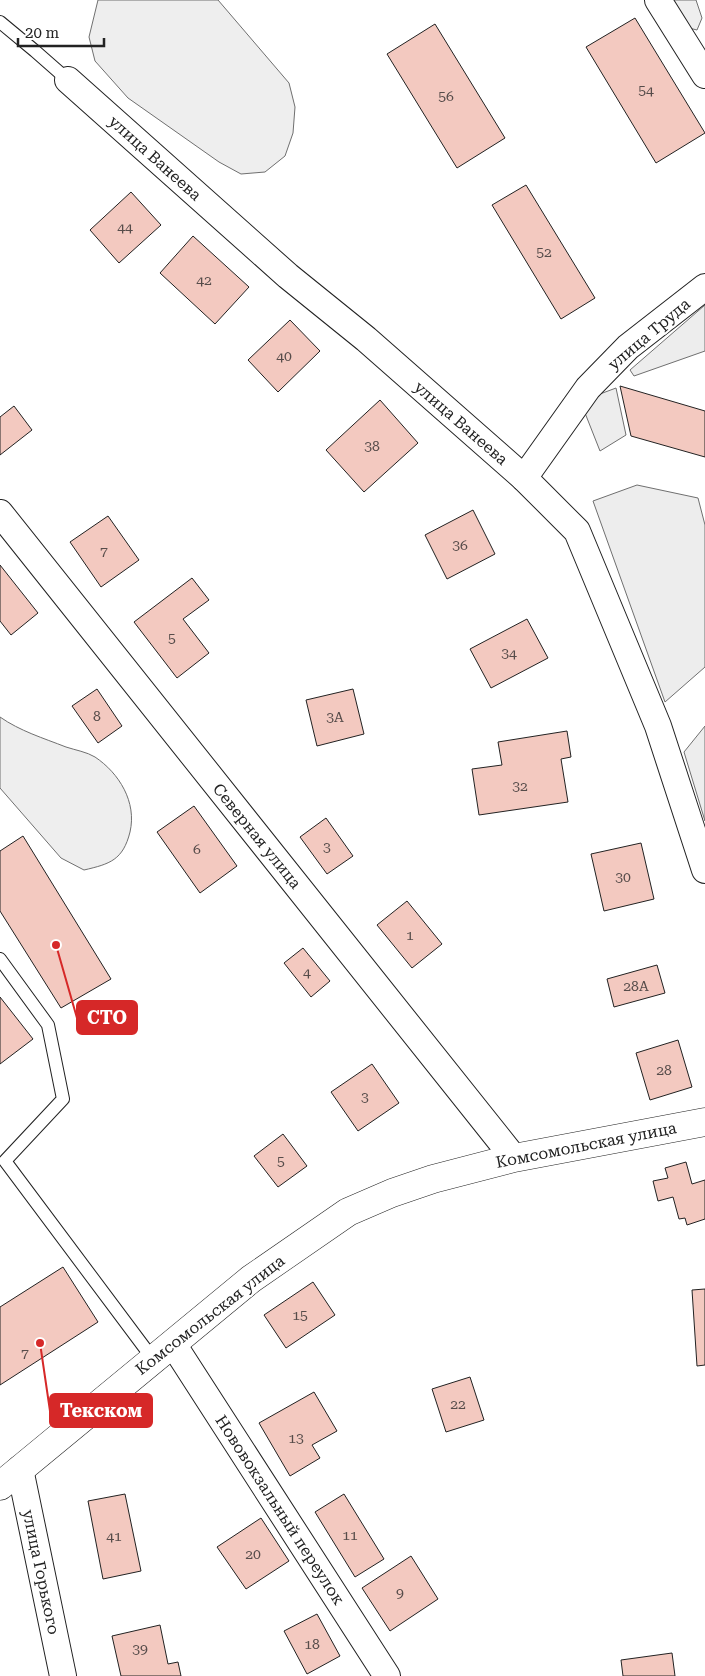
<svg xmlns="http://www.w3.org/2000/svg" width="705" height="1676" viewBox="0 0 705 1676" font-family="'Roboto Serif',serif">
<style>
.green{fill:#eee;stroke:#6f6f6f}
.parking{fill:#ededed;stroke:#6f6f6f}
.building{fill:#f3c9c0;stroke:#222}
.lines{fill:none;stroke-linecap:round;stroke-linejoin:round}
.service-casing{stroke:#222;stroke-width:14}
.minor-casing{stroke:#222;stroke-width:28}
.tertiary-casing{stroke:#222;stroke-width:29}
.service{stroke:#fff;stroke-width:12}
.minor{stroke:#fff;stroke-width:26}
.tertiary{stroke:#fff;stroke-width:28}
.labels{text-anchor:middle;dominant-baseline:central;stroke-width:4;stroke-linejoin:round;paint-order:stroke}
.number-label{font-size:14px;fill:#564c4a}
.street-label{font-size:16px;fill:#222;stroke:#fff}
.leader{fill:none;stroke:#d62828;stroke-width:2}
.callout-dot{fill:#d62828;stroke:#fff;stroke-width:2}
.callout{fill:#d62828;stroke:#d62828;stroke-width:2}
.callout-label{font-size:18px;text-anchor:middle;font-weight:bold;fill:#fff}
</style>
<rect width="100%" height="100%" fill="#fff"/>
<g class="green">
<path d="M98,0H218L289,83L295,107L293,133L285,156L265,172L241,174L219,162L128,98L95,61L89,37Z"/>
<path d="M665,0H696L702,18L697,30L685,27Z"/>
<path d="M0,717C20,731 43,738 66,747C75,750 87,752 95,757C119,773 137,802 130,832C123,860 110,864 84,870L61,858L0,788Z"/>
</g>
<g class="parking">
<path d="M705,305V351L634,376L630,370Z"/>
<path d="M616,388L626,435L600,451L585,413L600,394Z"/>
<path d="M637,485L698,498L705,525V667L665,702L593,501Z"/>
<path d="M705,726V821L684,752Z"/>
</g>
<g class="building">
<path d="M635,18L705,133L656,163L586,47Z"/>
<path d="M435,24L505,138L457,168L387,54Z"/>
<path d="M526,185L595,298L561,319L492,205Z"/>
<path d="M131,192L161,225L119,263L90,230Z"/>
<path d="M193,236L249,287L215,324L160,273Z"/>
<path d="M290,320L320,351L278,392L248,360Z"/>
<path d="M620,386L705,411V457L631,436Z"/>
<path d="M380,400L418,443L364,492L326,450Z"/>
<path d="M14,406L32,430L0,455V417Z"/>
<path d="M473,510L495,554L447,579L425,535Z"/>
<path d="M108,516L139,560L101,587L70,542Z"/>
<path d="M0,565L38,613L11,635L0,621Z"/>
<path d="M192,578L209,600L183,619L209,653L177,678L134,622Z"/>
<path d="M527,619L548,658L491,688L470,649Z"/>
<path d="M97,689L122,726L98,743L72,706Z"/>
<path d="M353,689L364,734L317,746L306,700Z"/>
<path d="M567,731L571,757L561,759L568,802L479,815L472,769L502,765L498,742Z"/>
<path d="M194,806L237,866L200,893L157,832Z"/>
<path d="M326,818L353,856L327,874L300,837Z"/>
<path d="M23,836L111,979L61,1008L0,911V851Z"/>
<path d="M641,843L654,899L604,911L591,854Z"/>
<path d="M407,901L442,944L412,968L377,925Z"/>
<path d="M303,948L330,981L311,997L284,963Z"/>
<path d="M657,965L665,993L614,1007L607,979Z"/>
<path d="M0,997L33,1039L0,1064Z"/>
<path d="M678,1040L692,1087L650,1100L636,1053Z"/>
<path d="M372,1064L399,1103L358,1131L331,1092Z"/>
<path d="M283,1134L307,1166L278,1187L254,1156Z"/>
<path d="M686,1162L692,1184L705,1180V1219L687,1225L685,1218L679,1219L673,1197L658,1201L653,1181L668,1178L665,1168Z"/>
<path d="M63,1267L98,1322L0,1385V1307Z"/>
<path d="M313,1282L335,1315L286,1348L264,1315Z"/>
<path d="M705,1289V1365L697,1366L692,1290Z"/>
<path d="M470,1377L484,1420L446,1432L432,1389Z"/>
<path d="M314,1392L337,1431L312,1445L320,1458L290,1476L259,1423Z"/>
<path d="M125,1494L141,1571L103,1579L88,1501Z"/>
<path d="M344,1494L384,1559L355,1577L315,1512Z"/>
<path d="M261,1518L289,1561L246,1589L217,1547Z"/>
<path d="M411,1556L438,1599L390,1631L362,1588Z"/>
<path d="M317,1614L340,1656L307,1674L284,1631Z"/>
<path d="M160,1625L168,1664L178,1662L181,1676H121L112,1636Z"/>
<path d="M672,1653L675,1676H623L621,1660Z"/>
</g>
<g class="lines">
<defs>
<g id="service">
<path d="M0,22L35,51L68,80"/>
<path d="M0,959L48,1025L63,1099L5,1161L153,1359"/>
</g>
<g id="minor">
<path d="M658,0L705,75"/>
<path d="M68,80L288,276L366,339L524,478L577,531L658,726L705,870"/>
<path d="M524,478L588,388L628,347L705,287"/>
<path d="M0,513L514,1158"/>
<path d="M173,1344L387,1676"/>
<path d="M20,1469L63,1676"/>
</g>
<path id="tertiary" d="M0,1486L251,1279L348,1212L392,1193L433,1179L514,1158L705,1122"/>
</defs>
<use href="#service" class="service-casing"/>
<use href="#minor" class="minor-casing"/>
<use href="#tertiary" class="tertiary-casing"/>
<use href="#service" class="service"/>
<use href="#minor" class="minor"/>
<use href="#tertiary" class="tertiary"/>
</g>
<g class="labels">
<g class="number-label">
<text x="646" y="90">54</text>
<text x="446" y="96">56</text>
<text x="125" y="227">44</text>
<text x="544" y="252">52</text>
<text x="204" y="280">42</text>
<text x="284" y="356">40</text>
<text x="372" y="446">38</text>
<text x="460" y="545">36</text>
<text x="104" y="551">7</text>
<text x="172" y="638">5</text>
<text x="509" y="653">34</text>
<text x="97" y="716">8</text>
<text x="335" y="717">3А</text>
<text x="520" y="786">32</text>
<text x="327" y="847">3</text>
<text x="197" y="849">6</text>
<text x="623" y="877">30</text>
<text x="410" y="935">1</text>
<text x="307" y="972">4</text>
<text x="636" y="986">28А</text>
<text x="664" y="1070">28</text>
<text x="365" y="1097">3</text>
<text x="281" y="1161">5</text>
<text x="300" y="1315">15</text>
<text x="25" y="1353">7</text>
<text x="458" y="1404">22</text>
<text x="296" y="1438">13</text>
<text x="350" y="1535">11</text>
<text x="114" y="1536">41</text>
<text x="253" y="1554">20</text>
<text x="400" y="1593">9</text>
<text x="312" y="1644">18</text>
<text x="140" y="1649">39</text>
</g>
<g class="street-label">
<text transform="translate(155 158) rotate(42)">улица Ванеева</text>
<text transform="translate(649 334) rotate(-40)">улица Труда</text>
<text transform="translate(461 423) rotate(41)">улица Ванеева</text>
<text transform="translate(257 836) rotate(51)">Северная улица</text>
<text transform="translate(586 1145) rotate(-11)">Комсомольская улица</text>
<text transform="translate(210 1315) rotate(-38)">Комсомольская улица</text>
<text transform="translate(280 1510) rotate(57)">Нововокзальный переулок</text>
<text transform="translate(41 1572) rotate(78)">улица Горького</text>
</g>
</g>
<path class="leader" d="M56 945L77 1018M40 1343L50 1411"/>
<g class="callout-dot">
<circle cx="56" cy="945" r="5"/>
<circle cx="40" cy="1343" r="5"/>
</g>
<g class="callout">
<rect x="77" y="1001" width="60" height="33" rx="5"/>
<rect x="50" y="1394" width="102" height="33" rx="5"/>
</g>
<g class="callout-label">
<text x="107" y="1024">СТО</text>
<text x="101" y="1417">Текском</text>
</g>
<path d="M18 38v8h86v-8" fill="none" stroke="#222222" stroke-width="2.5"/>
<text x="25" y="38" font-size="15" fill="#222222" stroke="#ffffff" stroke-width="4" paint-order="stroke">20 m</text>
</svg>
